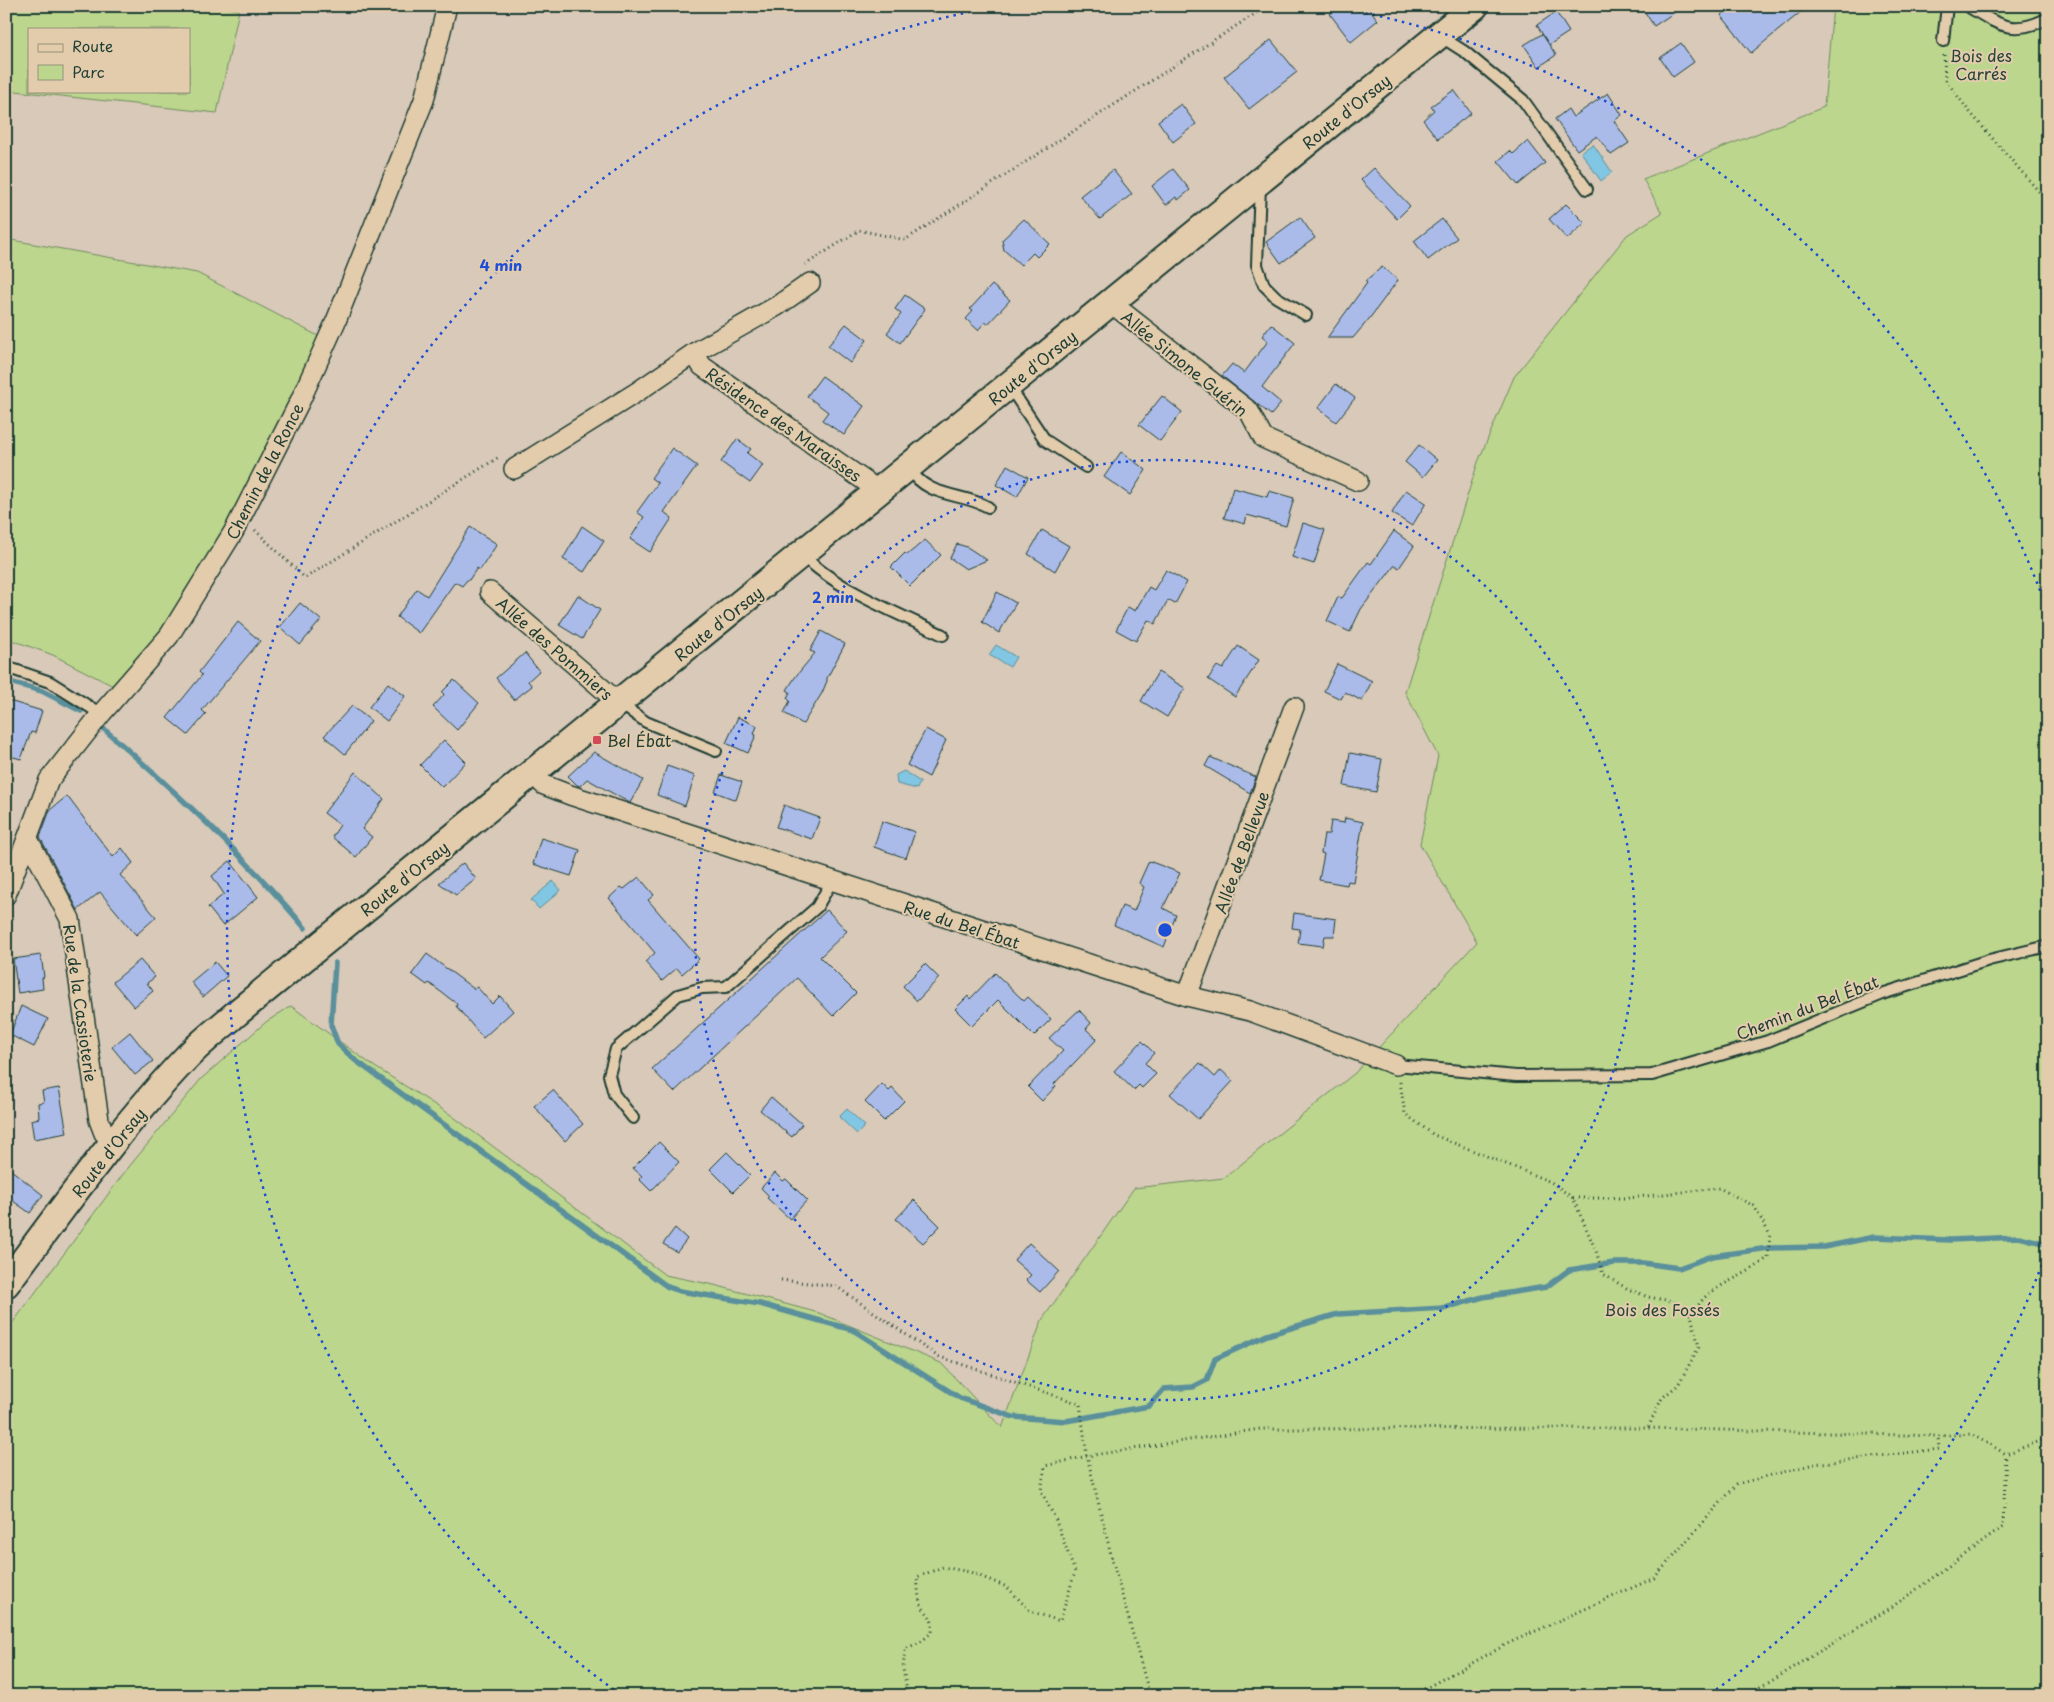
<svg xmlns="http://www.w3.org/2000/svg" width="2054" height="1702" viewBox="0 0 2054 1702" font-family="'Playpen Sans',sans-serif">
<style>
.green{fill:#bcd68d;stroke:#6e8a60;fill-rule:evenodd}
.water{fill:#81c6e2;stroke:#5a8f9c}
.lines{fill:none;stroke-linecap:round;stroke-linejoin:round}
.stream{stroke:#5a8f9c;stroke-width:5.5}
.building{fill:#aabbea;stroke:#1f3d34}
.lane-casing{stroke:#1f3d34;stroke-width:14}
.street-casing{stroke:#1f3d34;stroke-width:22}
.secondary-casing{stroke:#1f3d34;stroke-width:30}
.path{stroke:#1f3d34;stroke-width:3;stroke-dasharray:1 4;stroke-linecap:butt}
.lane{stroke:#e3ccac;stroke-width:10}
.street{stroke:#e3ccac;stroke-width:19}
.secondary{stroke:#e3ccac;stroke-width:26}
.ring{fill:none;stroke:#1d4ed8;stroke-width:2.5;stroke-dasharray:2.5 5}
.poi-dot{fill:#d1495b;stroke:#e3ccac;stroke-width:2}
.labels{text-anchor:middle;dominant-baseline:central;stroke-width:4;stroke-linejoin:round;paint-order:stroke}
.park-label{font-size:16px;fill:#274538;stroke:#e3ccac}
.street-label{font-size:16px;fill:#1f3d34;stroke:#e3ccac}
.poi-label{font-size:16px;fill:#1f3d34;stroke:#e3ccac;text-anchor:start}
.centre{fill:#1d4ed8;stroke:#e3ccac;stroke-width:2.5}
.ring-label{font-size:15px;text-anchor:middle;font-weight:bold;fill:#1d4ed8;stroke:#e3ccac;stroke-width:4;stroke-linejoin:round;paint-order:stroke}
</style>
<rect width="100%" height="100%" fill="#d8c9b8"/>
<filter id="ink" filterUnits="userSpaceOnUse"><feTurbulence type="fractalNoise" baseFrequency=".02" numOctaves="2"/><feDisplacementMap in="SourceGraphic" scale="10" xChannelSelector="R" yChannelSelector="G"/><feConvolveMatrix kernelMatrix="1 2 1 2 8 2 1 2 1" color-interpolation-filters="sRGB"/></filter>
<g filter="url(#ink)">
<g class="green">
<path d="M6,6H219L239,10L217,113L6,90ZM29,29H189V91H29Z"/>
<path d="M1833,6H2048V1696H6V1332L124,1173L201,1079L266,1022L291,1006L372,1065L451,1115L665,1275L714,1285L819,1313L941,1363L1002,1428L1042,1320L1134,1188L1224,1178L1355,1073L1477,942L1420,844L1438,756L1405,692L1478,462L1514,377L1627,235L1662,213L1643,179L1824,107Z"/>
<path d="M6,239L197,273L324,339L216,549L154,641L117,688L53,655L6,638Z"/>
</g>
<g class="water">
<path d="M1593,144L1612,172L1601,181L1581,152Z"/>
<path d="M996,645L1016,657L1010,667L989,655Z"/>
<path d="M904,771L920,782L917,789L897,784L896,775Z"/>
<path d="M553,881L561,890L539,909L531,900Z"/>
<path d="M847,1109L865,1126L857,1134L839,1117Z"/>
</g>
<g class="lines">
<g class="stream">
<path d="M6,681L42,691L81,711"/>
<path d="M105,730C175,791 245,856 305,928"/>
<path d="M335,963L331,1025L338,1044L355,1060L668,1287L680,1291L760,1304L853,1330L960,1398L1013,1417L1066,1421L1149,1406L1164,1389L1193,1387L1207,1380L1215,1359L1267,1335L1338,1314L1444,1308L1483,1297L1546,1287L1569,1270L1614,1263H1643L1679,1268L1712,1256L1769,1248L1824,1247L1874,1237L1950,1240L2019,1237L2048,1244"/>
</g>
</g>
<g class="building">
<path d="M1340,6H1367L1378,20L1351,42L1330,14Z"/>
<path d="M1641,6H1684L1654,26Z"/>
<path d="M1734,6H1808L1751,53L1721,15Z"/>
<path d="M1556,12L1569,32L1549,45L1537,25Z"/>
<path d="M1542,34L1556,55L1539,67L1524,45Z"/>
<path d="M1271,40L1297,72L1249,109L1224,77Z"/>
<path d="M1681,43L1694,62L1673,77L1660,58Z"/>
<path d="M1454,90L1471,113L1438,139L1423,120L1434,110L1431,106Z"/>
<path d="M1608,93L1622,115L1614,121L1629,143L1611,155L1597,136L1577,150L1555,119L1568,109L1573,117Z"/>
<path d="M1181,104L1196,124L1173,142L1158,121Z"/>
<path d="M1528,141L1545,163L1518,185L1498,161L1510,151L1513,154Z"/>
<path d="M1374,168L1410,206L1397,219L1361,180Z"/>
<path d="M1173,169L1190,190L1178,200L1176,197L1166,205L1152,186Z"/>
<path d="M1113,170L1132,194L1100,219L1080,196Z"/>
<path d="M1566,204L1585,223L1567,239L1549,219Z"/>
<path d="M1300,217L1315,238L1281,263L1266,242Z"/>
<path d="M1024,219L1050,244L1037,257L1033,253L1021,265L1004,250L1002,240Z"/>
<path d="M1442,219L1457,238L1428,260L1414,241Z"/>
<path d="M1382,267L1398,280L1369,319L1353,338H1327L1367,283L1365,281Z"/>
<path d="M992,285L1010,300L988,324L985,322L978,330L966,319L973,311L970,309Z"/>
<path d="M905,295L925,309L900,343L887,333L901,314L895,309Z"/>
<path d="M846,324L867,340L850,363L828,346Z"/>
<path d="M1271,324L1295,343L1262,387L1281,403L1271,415L1222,376L1232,364L1244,373L1268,341L1262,336Z"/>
<path d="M822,376L864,406L844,435L822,420L828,412L807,396Z"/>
<path d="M1336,384L1355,398L1336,422L1318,408Z"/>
<path d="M1162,396L1182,412L1160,441L1139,425Z"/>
<path d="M737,439L751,449L747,453L763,465L750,483L721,462Z"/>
<path d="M1419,445L1437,460L1423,477L1405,462Z"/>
<path d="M672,448L697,466L664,512L672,518L650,552L630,539L644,517L637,512L658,483L651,478Z"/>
<path d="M1121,452L1146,470L1130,495L1104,477Z"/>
<path d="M1007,465L1028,477L1017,497L996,485Z"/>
<path d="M1233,488L1267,497L1269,491L1294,498L1286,526L1247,515L1245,524L1224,518Z"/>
<path d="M1406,490L1426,503L1412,526L1392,513Z"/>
<path d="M1303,523L1325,530L1314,564L1292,557Z"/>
<path d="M582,526L604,541L584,572L563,559Z"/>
<path d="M470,527L497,544L480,570L477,568L469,580H467L462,586L455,582L419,633L397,617L417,589L427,596Z"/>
<path d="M1042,530L1069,546L1055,571L1028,554Z"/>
<path d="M1394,531L1414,546L1399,568L1395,565L1361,609L1350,632L1327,621L1338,597L1342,598L1368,562L1371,564Z"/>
<path d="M925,540L941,555L910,586L891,567L905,553L907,555Z"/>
<path d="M957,544L967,547L987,560L966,569L950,558Z"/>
<path d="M1166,570L1187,582L1175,604L1168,600L1155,624L1148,620L1136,641L1116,630L1128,607L1135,611L1149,587L1154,590Z"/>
<path d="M997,592L1016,603L999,633L982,622Z"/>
<path d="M578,595L600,610L582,639L559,625Z"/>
<path d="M300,603L321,620L300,645L280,627Z"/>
<path d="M238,622L260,641L202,710L206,714L188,735L167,718L202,675L199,672Z"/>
<path d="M821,631L845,644L827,678V681L822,693L803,724L784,713L790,701L787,698L790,692L787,690L796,676L815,653L810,651Z"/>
<path d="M1238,646L1259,660L1235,697L1208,679L1217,666L1223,669Z"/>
<path d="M525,653L539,671L528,681L532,686L514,700L496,678Z"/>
<path d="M1337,664L1372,681L1362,701L1345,692L1341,699L1324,691Z"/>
<path d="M1158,672L1185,688L1167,717L1141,701Z"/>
<path d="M454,680L479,703L457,730L433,707L444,695L442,692Z"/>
<path d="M388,683L405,696L387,721L369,707Z"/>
<path d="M6,700L42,711L35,733L31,732L21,759L6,755Z"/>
<path d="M352,706L371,721L345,754L324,736Z"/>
<path d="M738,717L757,726L754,734L756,735L748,753L726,743Z"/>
<path d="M926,729L946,740L929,777L907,765Z"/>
<path d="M444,740L466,762L442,787L420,765Z"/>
<path d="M594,752L643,780L630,803L587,779L580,786L577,785L568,776Z"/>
<path d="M1350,753L1382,759L1376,792L1344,786Z"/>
<path d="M1210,757L1256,777L1250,793L1205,766Z"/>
<path d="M667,766L695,776L685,806L657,795Z"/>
<path d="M355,772L384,799L362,829L372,837L356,857L332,837L340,825L324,813Z"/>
<path d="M721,775L742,782L736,800L715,792Z"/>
<path d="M67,796L113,857L122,848L133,863L120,875L156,917L136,935L100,892L78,910L40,837L50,810Z"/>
<path d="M784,805L820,818L812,839L776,827Z"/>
<path d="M1345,818L1363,822L1353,882L1348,881L1347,885L1319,880L1324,854L1321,853L1324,834H1329L1331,821L1344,823Z"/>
<path d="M882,821L915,832L906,858L874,847Z"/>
<path d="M541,838L580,850L571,876L533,864Z"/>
<path d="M230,861L258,897L223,926L208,907L224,894L212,876Z"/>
<path d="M1149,861L1180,873L1163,908L1176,915L1164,947L1114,925L1122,906L1134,911L1144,887L1139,883Z"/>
<path d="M463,863L476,879L456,895L439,883Z"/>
<path d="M639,877L654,895L648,900L699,959L682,974L677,968L662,981L645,962L655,953L609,898L621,887L624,889Z"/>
<path d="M827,910L847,931L820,957L856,993L833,1016L797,978L674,1092L652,1069Z"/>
<path d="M1294,913L1336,919L1334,936H1325L1323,946L1298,943L1300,929L1292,928Z"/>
<path d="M427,954L474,989L477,987L492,1004L500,996L513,1011L483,1038L456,1006L457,1004L429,983L427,985L412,974Z"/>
<path d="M41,955L44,977L42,978L43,989L18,993L13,959Z"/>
<path d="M140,960L155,977L147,983L153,991L134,1007L113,982Z"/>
<path d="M215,962L227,976L203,997L191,982Z"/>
<path d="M925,964L939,978L917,1001L903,986Z"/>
<path d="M995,973L1024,1001L1028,997L1051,1019L1034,1036L998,1000L972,1026L955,1009L968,996L970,999Z"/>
<path d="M21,1006L48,1019L34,1047L10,1035Z"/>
<path d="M1079,1010L1091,1023L1086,1029L1097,1039L1054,1084L1056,1086L1042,1101L1028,1087L1063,1051L1049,1038Z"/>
<path d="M130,1032L153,1061L135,1075L112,1047Z"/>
<path d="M1142,1041L1154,1053L1145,1063L1156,1074L1142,1088L1139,1085L1134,1090L1114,1071Z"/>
<path d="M1200,1063L1215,1077L1221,1070L1233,1081L1198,1119L1170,1094Z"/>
<path d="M882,1084L889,1091L892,1088L904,1101L884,1121L865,1102Z"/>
<path d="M59,1088L67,1133L34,1139L31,1120L39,1118L38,1103L44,1102L42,1091Z"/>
<path d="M553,1090L583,1124L565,1141L534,1106Z"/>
<path d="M771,1097L802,1124L792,1137L760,1110Z"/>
<path d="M659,1142L679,1162L651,1191L639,1179L642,1176L633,1168Z"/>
<path d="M727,1152L750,1175L733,1192L710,1169Z"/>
<path d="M6,1166L43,1195L30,1213L6,1196Z"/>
<path d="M775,1173L783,1181L786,1179L807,1200L790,1219L767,1198L769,1196L761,1188Z"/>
<path d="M914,1200L940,1226L923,1243L896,1219Z"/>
<path d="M675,1228L687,1239L677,1252L663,1244Z"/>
<path d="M1029,1243L1059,1271L1040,1292L1026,1280L1031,1275L1014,1260Z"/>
</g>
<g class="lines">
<defs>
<g id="lane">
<path d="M1967,6C1998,24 2012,37 2048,18"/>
<path d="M1440,36L1465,52L1523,100L1587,189"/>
<path d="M1943,41L1947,6"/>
<path d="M1260,185L1257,265L1264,285L1276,297L1306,315"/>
<path d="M1009,386L1045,440L1086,467"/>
<path d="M909,468C928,499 961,492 988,507"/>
<path d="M802,554C833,588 901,615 943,635"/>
<path d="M6,667L50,682L101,714"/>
<path d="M619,703L646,722L716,751"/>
<path d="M1396,1065L1516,1076L1652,1075L1768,1041L1885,993L1989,960L2048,946"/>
<path d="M633,1118L614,1094L609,1075L616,1049L678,995L702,988L726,987L817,907L832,881"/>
</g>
<g id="street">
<path d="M1111,303L1249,411L1263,438L1358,481"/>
<path d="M694,353L702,366L879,491"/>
<path d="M514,469L637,392L694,353L777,306L810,283"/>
<path d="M490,592L619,703"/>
<path d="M533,774L544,785L570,795L1187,996L1250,1011L1396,1065"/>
<path d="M28,839L70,919L99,1120L104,1133L113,1142"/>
<path d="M6,895L49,780L101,714L169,636L234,531L300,401L336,321L424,100L447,6"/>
<path d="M1187,996L1294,707"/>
</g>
<path id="secondary" d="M6,1284C64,1207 120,1127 186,1058C202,1041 221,1027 238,1012L1475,6"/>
</defs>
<use href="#lane" class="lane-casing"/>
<use href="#street" class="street-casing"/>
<use href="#secondary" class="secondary-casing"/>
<g class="path">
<path d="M1944,55L1945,79L1968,110L2048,202"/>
<path d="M805,265L859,230L905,240L1267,6"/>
<path d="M255,530L305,578L499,457"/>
<path d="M1400,1082L1405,1114L1434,1135L1551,1182L1573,1198L1596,1251L1603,1274L1628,1289L1648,1297L1672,1301L1691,1315L1699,1347L1678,1385L1662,1398L1648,1428"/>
<path d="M1573,1198H1628L1719,1188L1754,1206L1770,1235L1768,1257C1749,1275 1722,1281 1703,1299C1699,1304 1695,1310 1691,1315"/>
<path d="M781,1280L836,1286L937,1356L1080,1404L1087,1456L1113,1563L1150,1696"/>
<path d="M6,1314L13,1305"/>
<path d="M908,1696L903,1669L905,1649L922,1641L932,1632C934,1614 925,1615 920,1602C918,1595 918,1585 917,1577L943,1567L970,1572L1007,1587L1030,1611L1060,1621L1075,1572L1055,1518L1041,1491L1045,1466L1087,1456L1260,1429L1648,1428L1938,1436L1971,1434L2006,1454L2048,1438"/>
<path d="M1411,1696L1509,1643L1654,1578L1737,1484L1814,1464L1939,1449L1938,1436"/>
<path d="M1747,1696L1892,1607L2003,1527L2006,1454"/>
</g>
<use href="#lane" class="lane"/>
<use href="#street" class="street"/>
<use href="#secondary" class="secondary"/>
</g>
</g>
<g class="ring">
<circle cx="1165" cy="930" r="470"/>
<path d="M2047 1251A939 939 0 0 1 1710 1694M620 1694A939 939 0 0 1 994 7M1336 7A939 939 0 0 1 2047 609"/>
</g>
<rect class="poi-dot" x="592" y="735" width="10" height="10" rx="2.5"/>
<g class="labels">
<g class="park-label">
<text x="1981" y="55">Bois des<tspan x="1981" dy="18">Carrés</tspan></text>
<text x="1662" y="1309">Bois des Fossés</text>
</g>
<g class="street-label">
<text transform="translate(1346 111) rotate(-39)">Route d'Orsay</text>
<text transform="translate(1185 363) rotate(39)">Allée Simone Guérin</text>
<text transform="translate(1032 367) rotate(-39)">Route d'Orsay</text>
<text transform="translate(784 424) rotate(35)">Résidence des Maraisses</text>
<text transform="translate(264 471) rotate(-63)">Chemin de la Ronce</text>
<text transform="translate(718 623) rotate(-39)">Route d'Orsay</text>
<text transform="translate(555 648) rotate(41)">Allée des Pommiers</text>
<text transform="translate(1241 852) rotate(-70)">Allée de Bellevue</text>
<text transform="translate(404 878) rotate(-39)">Route d'Orsay</text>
<text transform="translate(962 924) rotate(18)">Rue du Bel Ébat</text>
<text transform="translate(81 1003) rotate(82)">Rue de la Cassioterie</text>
<text transform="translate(1807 1007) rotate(-21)">Chemin du Bel Ébat</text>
<text transform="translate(108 1152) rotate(-52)">Route d'Orsay</text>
</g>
<g class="poi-label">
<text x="607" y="740">Bel Ébat</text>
</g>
</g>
<circle cx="1165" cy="930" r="8" class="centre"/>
<g class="ring-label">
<text x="501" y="271">4 min</text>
<text x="833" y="603">2 min</text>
</g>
<rect width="2054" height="1702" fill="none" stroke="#e3ccac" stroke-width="25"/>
<rect x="12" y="12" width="2029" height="1677" fill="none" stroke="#1f3d34" stroke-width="2" filter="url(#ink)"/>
<rect x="28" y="28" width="162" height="65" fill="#e3ccac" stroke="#95937c"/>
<rect x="38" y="44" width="25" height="8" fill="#e3ccac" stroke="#95937c"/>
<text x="72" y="52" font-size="15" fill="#1f3d34">Route</text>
<rect x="38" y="65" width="25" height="15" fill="#bcd68d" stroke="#95937c"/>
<text x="72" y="78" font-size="15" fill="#1f3d34">Parc</text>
</svg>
